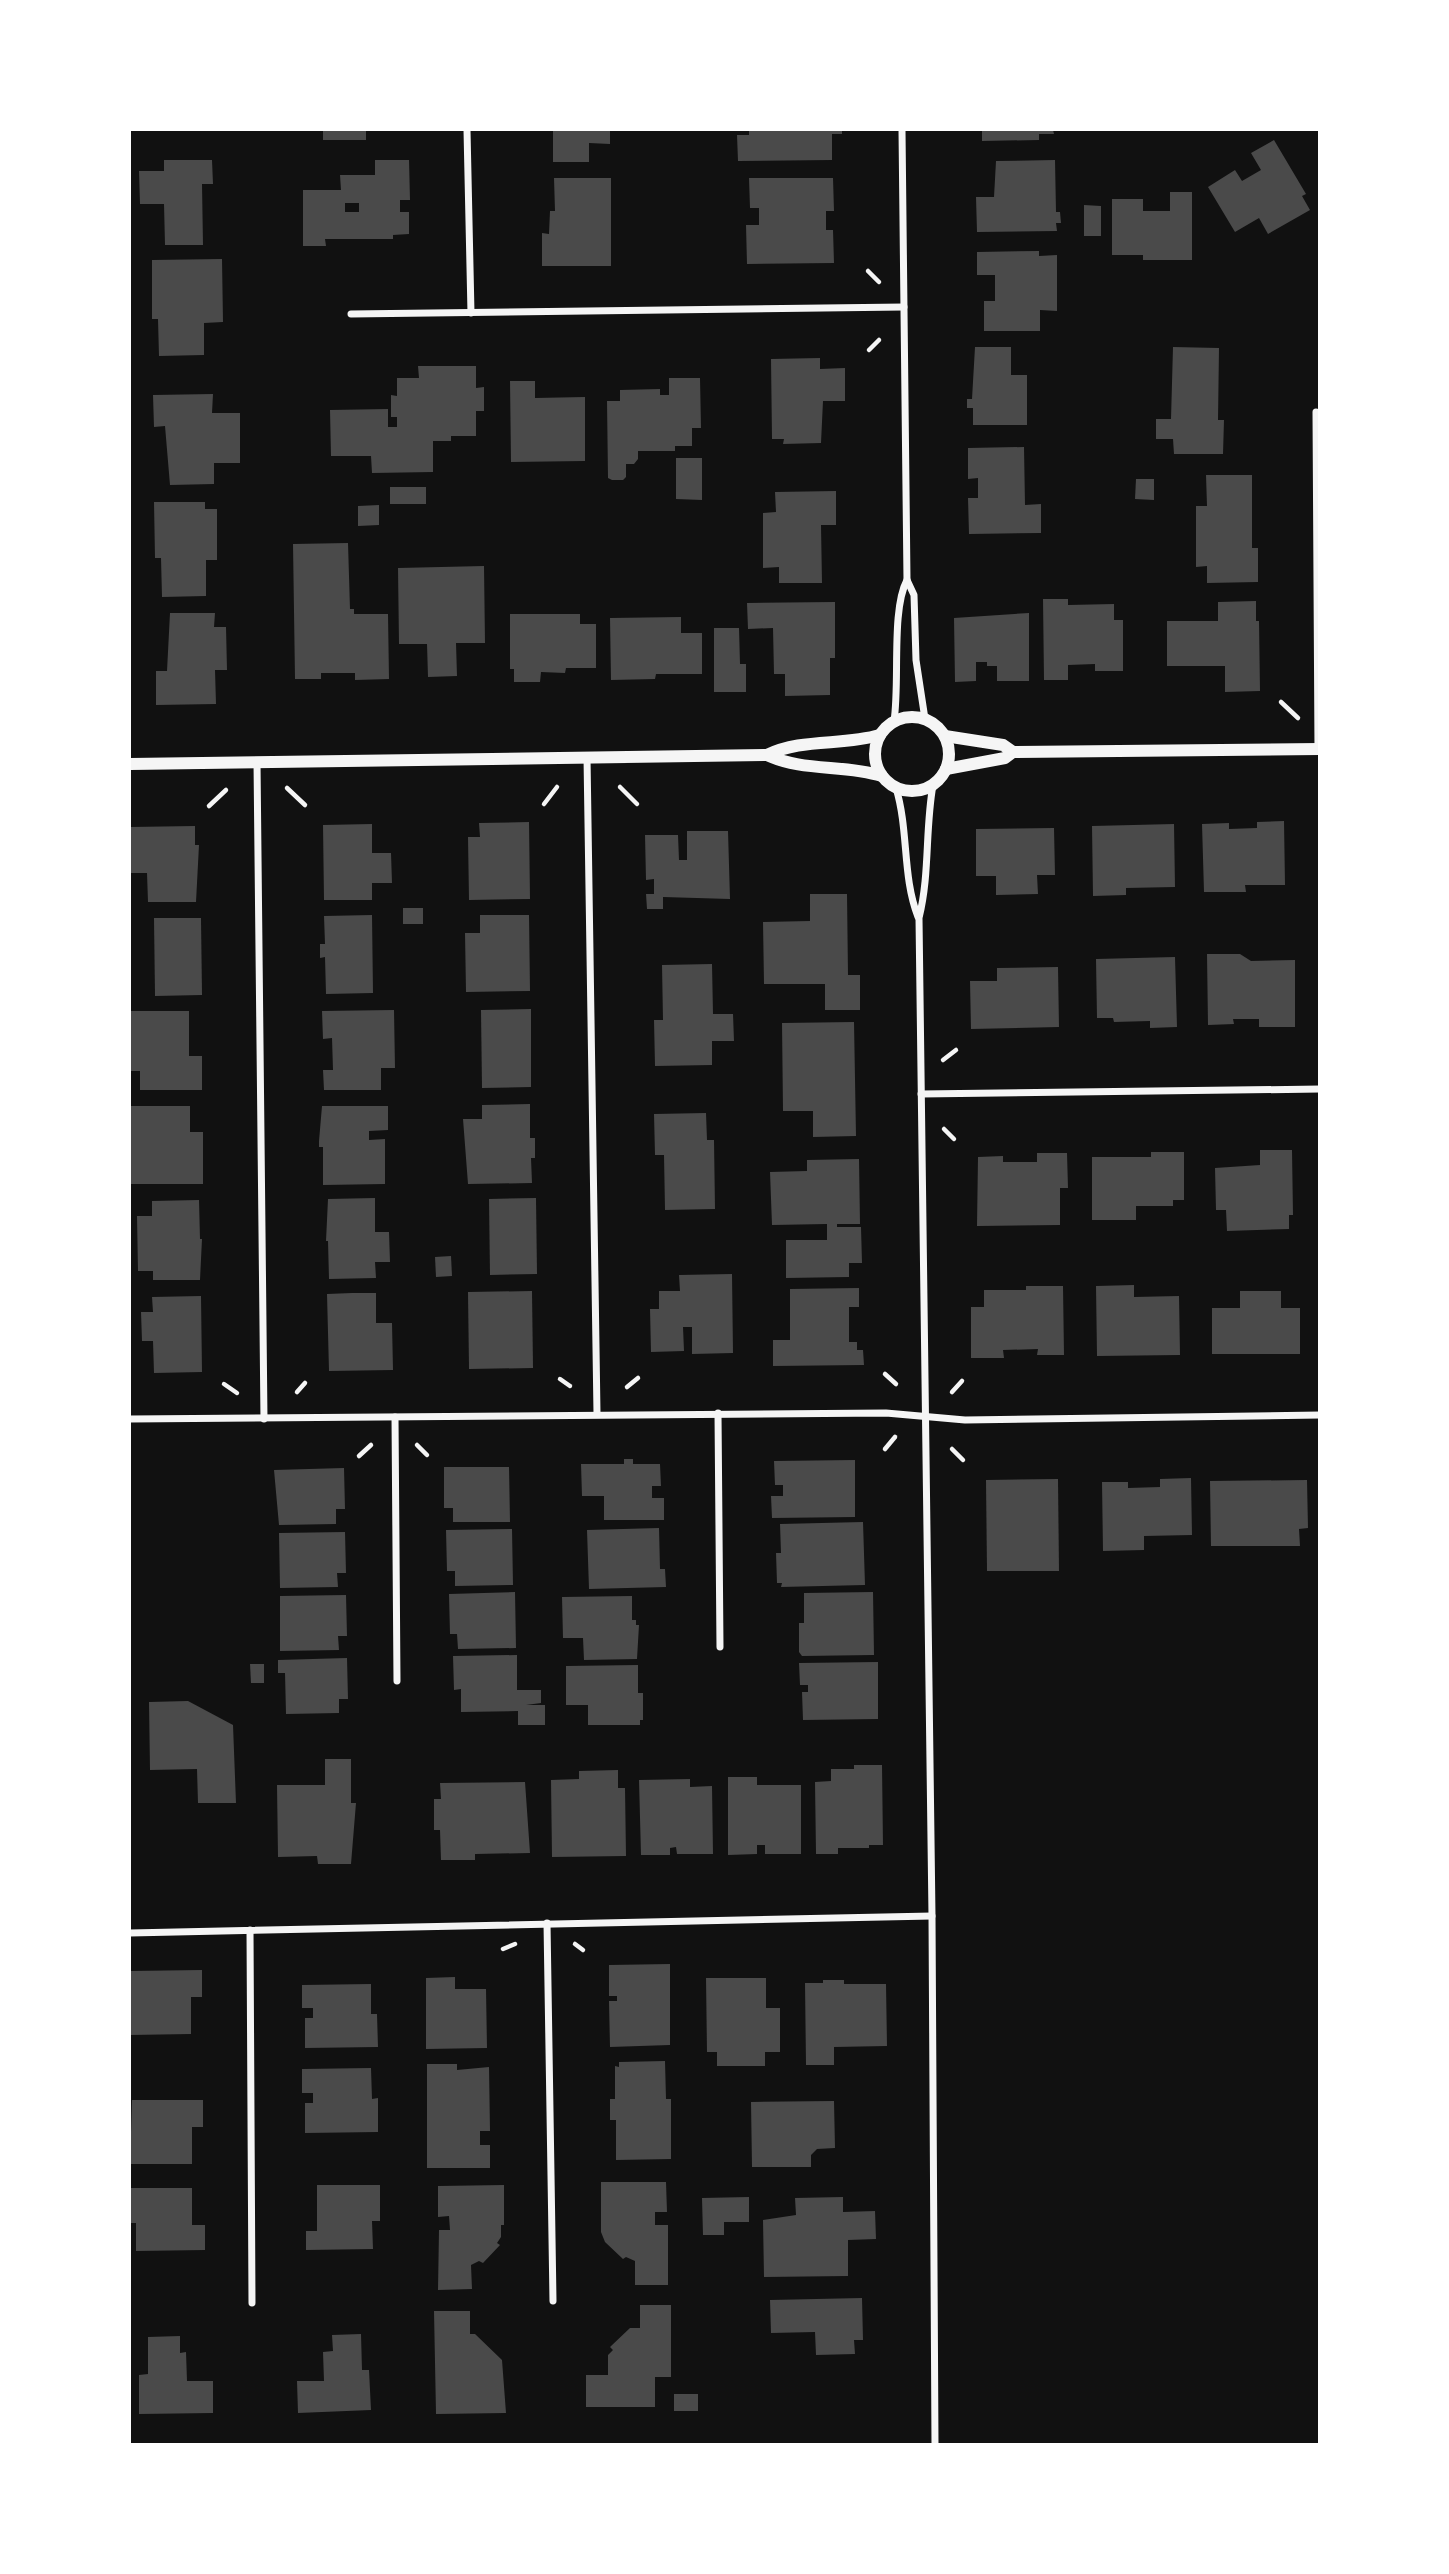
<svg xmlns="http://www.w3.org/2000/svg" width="1449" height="2574" viewBox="0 0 1449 2574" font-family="'Varela Round',sans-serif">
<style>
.building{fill:#4a4a4a;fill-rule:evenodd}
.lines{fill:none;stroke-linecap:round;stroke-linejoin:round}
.path{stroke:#f5f5f5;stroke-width:4.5}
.minor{stroke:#f5f5f5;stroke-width:7}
.tertiary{stroke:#f5f5f5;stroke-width:12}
</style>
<rect width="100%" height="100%" fill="#111"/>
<g class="building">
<rect x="323" y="130" width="43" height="10"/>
<path d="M553,130H610V144L589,143V162H553Z"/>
<path d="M749,130H842V134H832V160L738,161L737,135H749Z"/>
<path d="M982,130H1053L1054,134H1039V140L982,141Z"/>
<path d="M1274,140L1306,194L1302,196L1310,210L1268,234L1259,218L1235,232L1208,187L1235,170L1242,181L1261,170L1251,153Z"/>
<path d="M164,160H212L213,184H202L203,245H165L164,204H140L139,171H164Z"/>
<path d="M375,160H409L410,200H400V212H409V234L393,235V239H325L326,246H303V190H341L340,175H375ZM345,203H359V212H345Z"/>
<path d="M1055,160L1056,212H1060L1061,223H1056L1057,231L977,232L976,197H994L996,161Z"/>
<path d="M554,178H611V266H542V233L549,234L550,211H555Z"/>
<path d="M749,178H833L834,211H826V230H833L834,263L747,264L746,225H759V208H750Z"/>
<path d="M1170,192H1192V260H1143V255H1112V199H1143V211H1170Z"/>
<path d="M1084,205L1101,206V236H1084Z"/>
<path d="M1039,251V256L1057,255V311L1040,310V331H984V301H995V275H977V252Z"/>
<path d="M222,259L223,322L204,323V355L159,356L158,319H152V260Z"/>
<path d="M975,347H1011V375H1027V425H973V408H967V399H972Z"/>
<path d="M1173,347L1219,348L1218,420H1224L1223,454H1174L1173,439H1156V419H1171Z"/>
<path d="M820,358V369L845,368V401H823L821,443L783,444L784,439H772L771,359Z"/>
<path d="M418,366H476V388L484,387V411H476V436H451V441H433V472L372,473L371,456H331L330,410L388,409V427H397V417H391V395L397,396V378H419Z"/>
<path d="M669,378H700L701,428H692V446H675V451H638V459L634,464H626V477L623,480H612L608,478L607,401H620V390L660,389V395H669Z"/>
<path d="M510,381H535V398L585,397V461L511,462Z"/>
<path d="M213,394L212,413H240V463H214V484L170,485L165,426L154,427L153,395Z"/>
<path d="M1024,447L1025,505L1041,504V533L969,534L968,498H978V478L968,479V448Z"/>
<path d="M676,458H702V500L676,499Z"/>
<path d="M1206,475H1252V548H1258V582L1207,583V566L1196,567V506H1207Z"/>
<path d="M1136,479H1154V500L1135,499Z"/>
<rect x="390" y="487" width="36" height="17"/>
<path d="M836,491V525H821L822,583H779V567L763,568V513L776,512L775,492Z"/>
<path d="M154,502H205V509H217V560H206V596L162,597L161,558H155Z"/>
<path d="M379,505V525L358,526V506Z"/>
<path d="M348,543L350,609H354V614H388L389,679L355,680V673H321V679H295L293,544Z"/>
<path d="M484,566L485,643H456L457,676L428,677L427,644H399L398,568Z"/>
<path d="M1043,599H1068V605L1114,604V620H1123V671H1095V664L1068,665V680H1044Z"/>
<path d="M1256,601V621H1259L1260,691L1225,692V666H1167V621H1218V602Z"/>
<path d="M835,602V658H830V695L785,696V674H774L773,628L748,629L747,603Z"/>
<path d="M170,613H215L214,627H226L227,670H215L216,704L156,705V671H167Z"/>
<path d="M1029,613V681H997V666H987V662H976V681L955,682L954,618Z"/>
<path d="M510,614H580V624H596V668H566L565,673L541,672L540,682H514V669H510Z"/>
<path d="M681,617V633H702V674H656L655,679L611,680L610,618Z"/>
<path d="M714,628H739L740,664H746V692H714Z"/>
<path d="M1284,821L1285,885H1245L1246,892H1204L1202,824L1229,823V829L1257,828V822Z"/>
<path d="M529,822L530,899L469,900L468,837H480L479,823Z"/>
<path d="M372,824V853H391L392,883H372V900H324L323,825Z"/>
<path d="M1174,824L1175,887L1126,888V895L1093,896L1092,826Z"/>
<path d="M195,826V845H199L196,902H148L147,873H130V827Z"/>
<path d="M1054,828L1055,875H1037L1038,894L996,895V876H976V829Z"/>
<path d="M687,831H728L730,899L663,897V909H647L646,894H654V879L646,880L645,835H678L679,860H687Z"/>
<path d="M810,894H847L848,975H860V1010H825V984H764L763,922L810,921Z"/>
<rect x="403" y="908" width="20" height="16"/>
<path d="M372,915L373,993L326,994L325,957L320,958V944H325L324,916Z"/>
<path d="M480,915H529L530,991L466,992L465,933H480Z"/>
<path d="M154,918H201L202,995L155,996Z"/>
<path d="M1207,954H1240L1251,961L1295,960V1027H1259V1019H1233L1234,1024L1208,1025Z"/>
<path d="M1175,957L1177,1027L1150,1028V1021L1114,1022L1113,1018H1097L1096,959Z"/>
<path d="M712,964L713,1014H733L734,1041H712V1065L655,1066L654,1020H663L662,965Z"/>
<path d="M1058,967L1059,1027L971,1029L970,981H997V968Z"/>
<path d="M531,1009V1087L482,1088L481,1010Z"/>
<path d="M394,1010L395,1068H381V1090H324L323,1070H333L332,1038L323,1039L322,1011Z"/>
<path d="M130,1011H189V1056H202V1090H140V1071H130Z"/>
<path d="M854,1022L856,1136L813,1137V1111H783L782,1023Z"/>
<path d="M530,1104V1138H535V1158H531L532,1183L468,1184L463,1119H482V1105Z"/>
<path d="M130,1106H190V1132H203V1184H130Z"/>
<path d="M322,1106H388V1130L369,1131V1140L385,1139V1184L323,1185V1147H319V1141Z"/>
<path d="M706,1113L707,1140H714L715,1209L665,1210L664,1155H655L654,1114Z"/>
<path d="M1260,1150H1292L1293,1215H1289V1229L1227,1231L1226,1210H1216L1215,1168L1260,1165Z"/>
<path d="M1151,1152H1184V1200H1173V1206H1136V1220H1092V1157H1151Z"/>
<path d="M1037,1153H1067L1068,1188H1060V1225L977,1226L978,1157L1003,1156V1162H1037Z"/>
<path d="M859,1159L860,1224H837V1227H861L862,1263H849V1277L786,1278V1240H827V1224L772,1225L770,1172L807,1171V1160Z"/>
<path d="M375,1198V1232H389L390,1262H375L376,1278L329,1279L328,1241H326L328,1199Z"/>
<path d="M536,1198L537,1274L490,1275L489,1199Z"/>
<path d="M199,1200L200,1239H202L200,1280H153V1271H138L137,1216H152V1201Z"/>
<path d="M451,1256L452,1276L436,1277L435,1257Z"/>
<path d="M732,1274L733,1353L692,1354V1327H683L684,1351L651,1352L650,1309H659V1291H680L679,1275Z"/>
<path d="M1134,1285V1297L1179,1296L1180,1355L1097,1356L1096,1286Z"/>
<path d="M1026,1286H1063L1064,1355H1037L1038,1349L1003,1350L1004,1358H971V1307H984V1290H1026Z"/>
<path d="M859,1288V1307H849V1342H857V1350H863L864,1365L773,1366V1340H790V1289Z"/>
<path d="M532,1291L533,1368L469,1369L468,1292Z"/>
<path d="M1240,1291H1281V1308H1300V1354H1212V1308H1240Z"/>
<path d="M352,1293H376V1323H392L393,1370L329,1371L327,1294Z"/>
<path d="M201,1296L202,1372L154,1373L153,1341H142L141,1312H153L152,1297Z"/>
<path d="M624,1459H633V1464H660L661,1486H652V1498H664V1520H604V1496H582L581,1464H624Z"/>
<path d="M855,1460V1517L772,1518L771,1496H783V1485H775L774,1461Z"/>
<path d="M444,1467H509L510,1522H453V1508H444Z"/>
<path d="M344,1468L345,1509H336V1524L279,1525L274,1470Z"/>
<path d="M1191,1478L1192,1535L1144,1536V1550L1103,1551L1102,1482H1128V1488L1160,1487V1479Z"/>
<path d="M1058,1479L1059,1571H987L986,1480Z"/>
<path d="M1307,1480L1308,1528L1299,1529L1300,1546H1211L1210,1481Z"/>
<path d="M863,1522L865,1585L781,1587L782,1583H777L776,1553H781L780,1524Z"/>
<path d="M659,1528L660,1569H665L666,1587L589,1589L587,1530Z"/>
<path d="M512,1529L513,1585L455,1586V1571H447L446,1530Z"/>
<path d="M345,1532L346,1573H337L338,1587L280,1588L279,1533Z"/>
<path d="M515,1592L516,1648L458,1649L457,1634H450L449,1594Z"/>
<path d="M873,1592L874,1655L802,1656L799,1652V1623H804V1593Z"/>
<path d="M346,1595L347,1636H338L339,1650L280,1651V1596Z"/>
<path d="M632,1596V1620H636V1625H639L637,1659L584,1660L583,1638H563L562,1597Z"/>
<path d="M517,1655V1690H541V1703L526,1705H545V1725H518V1711L461,1712V1689L454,1690L453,1656Z"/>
<path d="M347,1658L348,1699H339V1713L286,1714L285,1673H278V1660Z"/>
<path d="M878,1662V1719L803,1720L802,1692H808V1685H800L799,1663Z"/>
<path d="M250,1664H264V1683H251Z"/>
<path d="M638,1665V1693H643V1720H640V1725H588V1705H566V1666Z"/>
<path d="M188,1701L233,1725L236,1803H198L197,1769L150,1770L149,1702Z"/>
<path d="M325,1759H351V1803H356L351,1864H318L317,1856L278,1857L277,1785H325Z"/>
<path d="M854,1765H882L883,1845H869V1848H838V1854H816L815,1782L831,1781V1769H854Z"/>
<path d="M618,1770V1788H625L626,1856L552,1857L551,1780L579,1779V1771Z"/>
<path d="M728,1777H757V1785H801V1854H765V1845H757V1854L728,1855Z"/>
<path d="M690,1779V1787L712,1786L713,1854H677L676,1847L670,1848V1855H641L639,1780Z"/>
<path d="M525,1782L530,1853L475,1854V1860H441L440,1830H434V1799H441L440,1783Z"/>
<path d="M670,1964V2045L610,2047L609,2001H617V1996H609V1965Z"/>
<path d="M202,1970V1997H191V2034L130,2035L131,1971Z"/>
<path d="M455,1977V1989H486L487,2048L426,2049V1978Z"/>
<path d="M706,1978H766V2008H780V2052H765V2066H717V2052H707Z"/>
<path d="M823,1980H844V1984H886L887,2046L834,2047V2065H806L805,1983H823Z"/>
<path d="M371,1984V2014H377L378,2047L305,2048V2018H313V2008H302V1985Z"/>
<path d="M665,2061L666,2099H671V2159L616,2160V2120H610V2099H615V2066L619,2067V2062Z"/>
<path d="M427,2064H457V2070L489,2067L490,2131H480V2145H490V2168H427Z"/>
<path d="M371,2068L372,2099L378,2098V2132L305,2133V2103H313V2093H302V2069Z"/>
<path d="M132,2100H203V2127H192V2164H130Z"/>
<path d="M834,2101L835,2148L817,2149L811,2155V2167H752L751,2102Z"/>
<path d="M601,2182H666L667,2212H655V2225H668V2285H635V2261L626,2257L623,2259L605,2242L601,2232Z"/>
<path d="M317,2185H380V2221H372L373,2249L306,2250V2231H317Z"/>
<path d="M504,2185V2225H501V2237L497,2243L500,2245L483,2263L479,2261L471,2265L472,2289L438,2290L439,2230H450L449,2216L438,2217V2186Z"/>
<path d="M130,2188H192V2225H205V2250L136,2251V2223H130Z"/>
<path d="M749,2197V2222H724V2235H703L702,2198Z"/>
<path d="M843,2197V2212L875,2211L876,2239L848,2240V2276L764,2277L763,2220L796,2215L795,2198Z"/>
<path d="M862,2298L863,2340H854L855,2354L816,2355L815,2332L771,2333L770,2300Z"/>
<path d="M640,2305H671V2377H655V2407H586V2375H608V2355L613,2350L610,2347L630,2328H640Z"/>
<path d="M434,2311H470V2334H475L502,2360L506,2413L436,2414Z"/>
<path d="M361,2334L362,2370H369L371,2410L298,2413L297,2381H324L323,2352L333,2351L332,2335Z"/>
<path d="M180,2336V2353L186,2352L187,2381H213V2413L139,2414V2375L148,2374V2337Z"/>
<rect x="674" y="2394" width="24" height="17"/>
</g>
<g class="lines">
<g class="path">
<path d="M868,271L879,282"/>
<path d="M869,350L879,340"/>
<path d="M1281,702L1298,718"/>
<path d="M620,787L637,804"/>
<path d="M287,788L305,805"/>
<path d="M544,804L557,787"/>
<path d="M209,806L226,790"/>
<path d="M943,1060L956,1050"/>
<path d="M944,1129L954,1139"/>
<path d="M885,1374L896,1384"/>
<path d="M560,1379L570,1386"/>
<path d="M224,1384L237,1393"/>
<path d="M627,1387L638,1378"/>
<path d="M297,1392L305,1383"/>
<path d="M952,1392L962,1381"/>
<path d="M417,1445L427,1455"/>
<path d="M885,1449L895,1437"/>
<path d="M952,1449L963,1460"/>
<path d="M359,1456L371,1445"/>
<path d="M575,1944L583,1950"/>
<path d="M503,1949L515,1944"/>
</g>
<g class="minor">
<path d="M467,130L471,313"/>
<path d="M902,130L907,580L914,595L916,660L925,719"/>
<path d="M351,314L904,307"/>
<path d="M1316,412L1318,749"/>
<path d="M894,721C900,682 891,610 907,580"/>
<path d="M587,757L597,1413"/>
<path d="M257,762L264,1419"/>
<path d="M933,785C925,829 930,874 919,918L932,1916L935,2444"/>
<path d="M896,788C909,831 902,876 918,917"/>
<path d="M921,1094L1320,1089"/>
<path d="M718,1413L720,1647"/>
<path d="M395,1417L397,1681"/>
<path d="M130,1419L886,1413L965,1420L1320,1415"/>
<path d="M547,1923L553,2301"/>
<path d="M250,1930L252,2303"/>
<path d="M130,1933L932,1916"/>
</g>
<g class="tertiary">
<circle cx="912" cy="754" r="37"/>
<path d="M945,736L1003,745L1013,752"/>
<path d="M767,755C803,772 844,764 882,776"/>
<path d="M130,764L767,755C802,738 842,746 880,735"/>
<path d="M946,769L1005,758L1013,752L1320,749"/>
</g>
</g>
<rect width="1449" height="2574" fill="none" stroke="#ffffff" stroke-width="262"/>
</svg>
